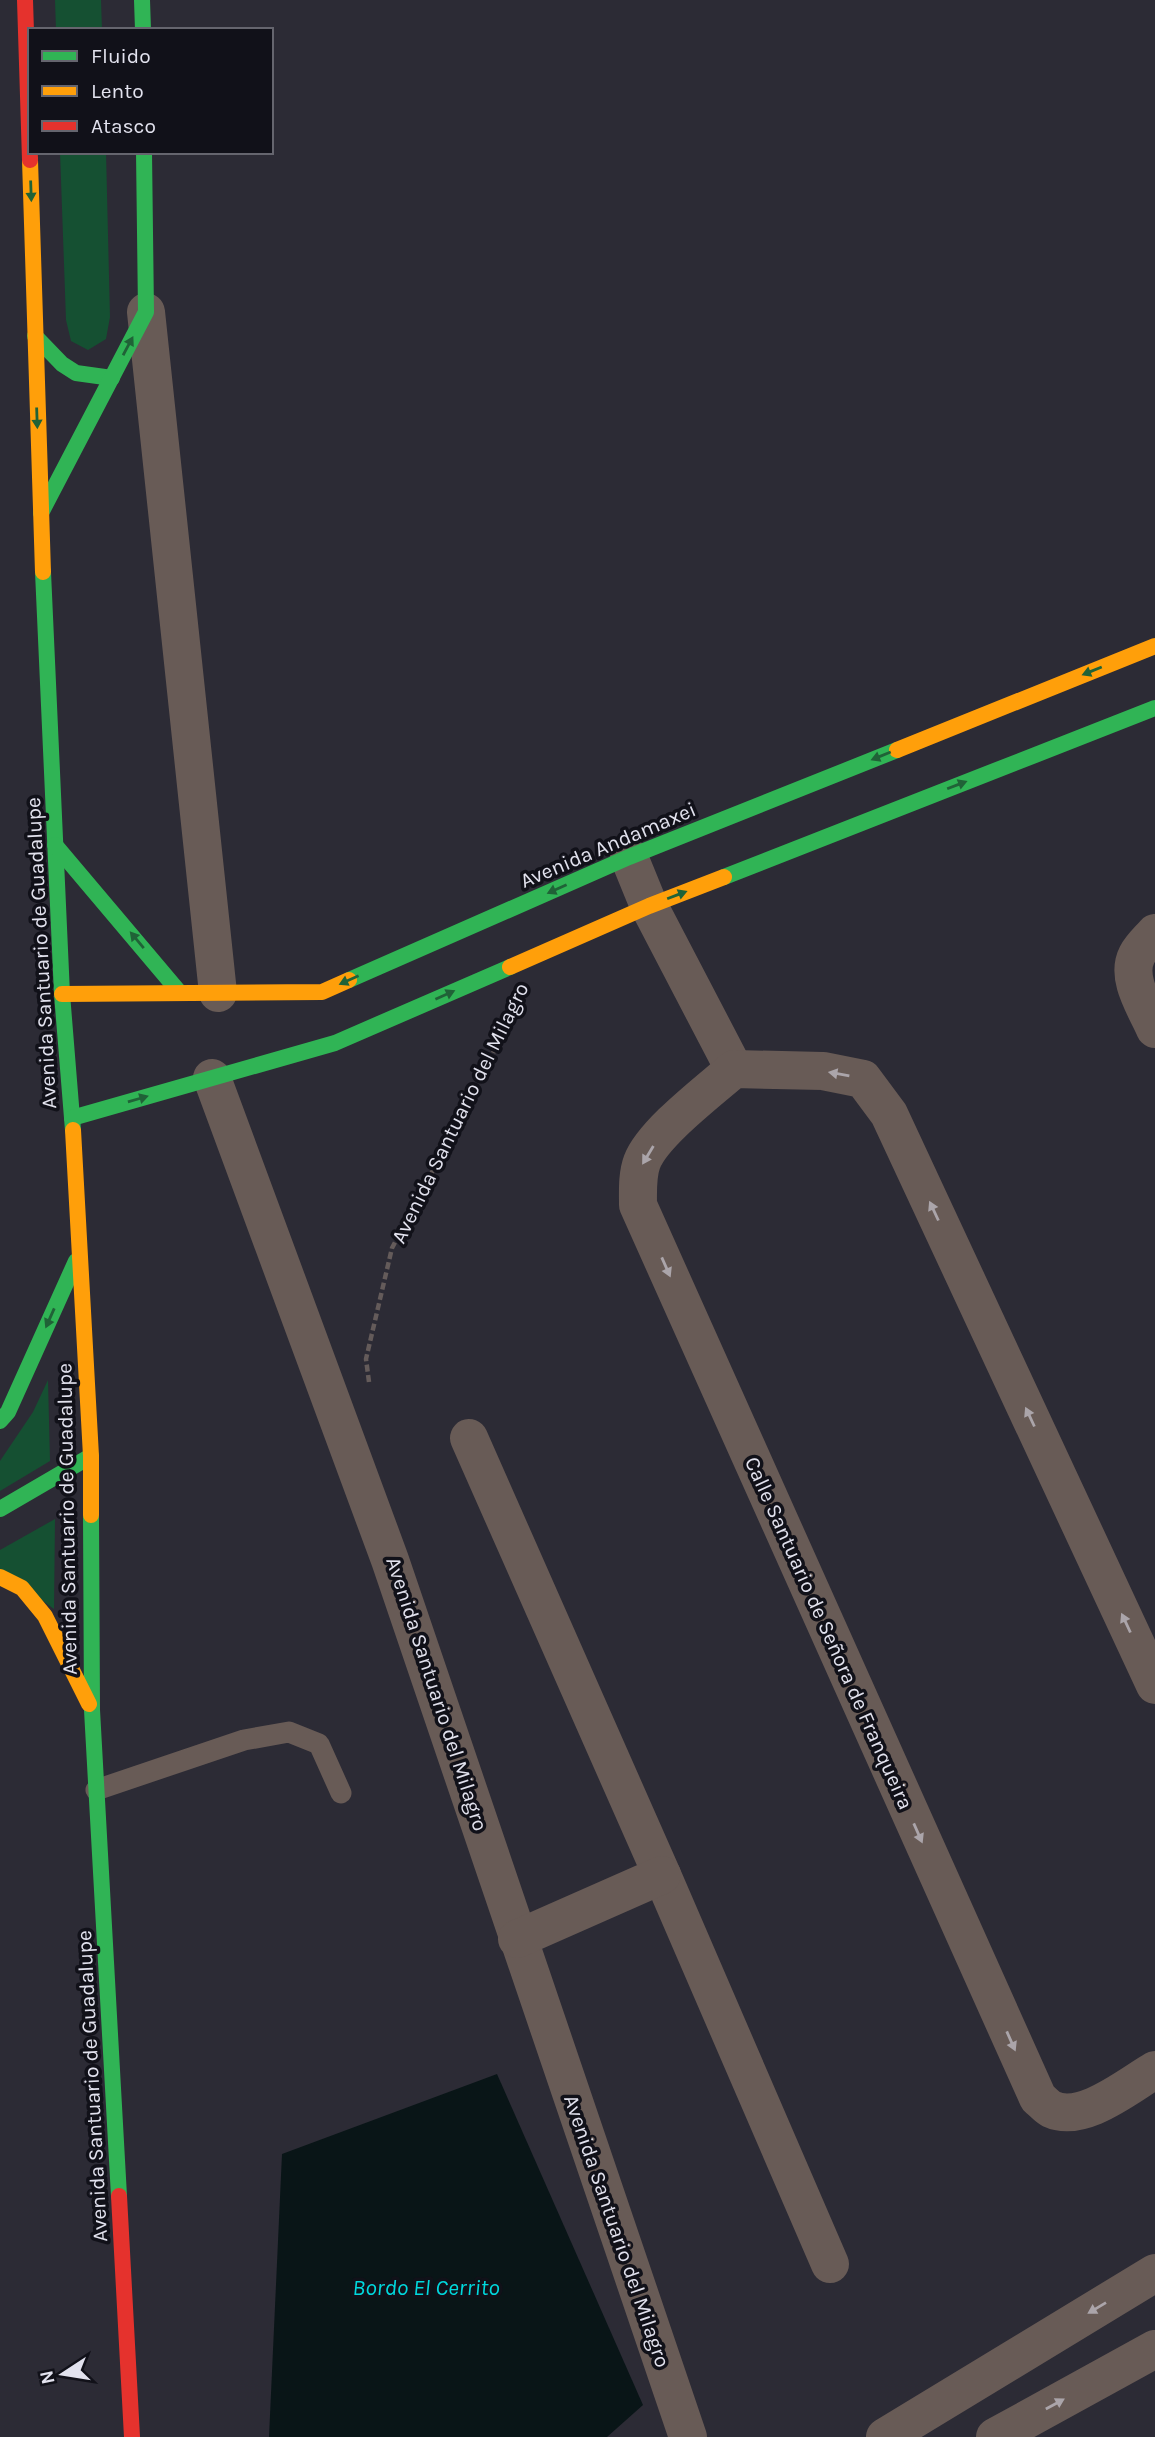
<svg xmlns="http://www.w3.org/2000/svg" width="1155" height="2437" viewBox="0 0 1155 2437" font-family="Karla,sans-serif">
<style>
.green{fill:#155032}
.water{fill:#091517}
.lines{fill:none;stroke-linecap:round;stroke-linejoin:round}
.path{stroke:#645b5a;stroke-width:4.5;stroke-dasharray:7 3.5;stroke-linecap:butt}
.lane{stroke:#685b56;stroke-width:21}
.street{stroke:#685b56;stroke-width:38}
.fast{stroke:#30b455;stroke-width:16}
.slow{stroke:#ff9f0a;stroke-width:16}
.jam{stroke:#e5322d;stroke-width:16}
.oneway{fill:#206237}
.oneway2{fill:#aba5aa}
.labels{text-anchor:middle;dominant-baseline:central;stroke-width:7;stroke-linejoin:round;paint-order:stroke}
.street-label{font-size:21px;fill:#e2e2ee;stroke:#111119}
.water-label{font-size:23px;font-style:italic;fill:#00d8dd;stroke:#111119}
</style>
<rect width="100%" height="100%" fill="#2c2b35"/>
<g class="green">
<path d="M55,0H101L102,30H56Z"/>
<path d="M60,152H106L110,317L106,339L88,350L71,341L66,320Z"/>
<path d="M48,1380L50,1461L0,1491V1461L33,1412Z"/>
<path d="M55,1519L54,1609L0,1570V1550Z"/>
</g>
<path class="water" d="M497,2074L643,2405L607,2437H269L282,2154Z"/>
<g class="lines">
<path class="path" d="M369,1382L366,1359L392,1248L485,1072L512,1009"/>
<path class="lane" d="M96,1790L244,1740L289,1732L319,1744L341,1793"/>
<g class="street">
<path d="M146,312L218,993"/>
<path d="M629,857L649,906L734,1069"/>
<path d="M1155,933C1149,940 1141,947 1137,955C1125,978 1146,1008 1155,1029"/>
<path d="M212,1078L390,1560L688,2437"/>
<path d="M469,1438L662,1875L830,2264"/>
<path d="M1155,1685L889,1114L863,1079L823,1071L734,1069C709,1091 653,1133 642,1162C637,1175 638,1192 638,1205L1038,2098C1042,2101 1047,2107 1051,2109C1083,2124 1129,2085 1155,2070"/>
<path d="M517,1939L662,1875"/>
<path d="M885,2437L1155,2273"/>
<path d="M995,2437L1155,2349"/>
</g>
<g class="fast">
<path d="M142,0L143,30"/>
<path d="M35,336L62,364L76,373L112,378"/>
<path d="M41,513L146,312L144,152"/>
<path d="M43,572L62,994L73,1130"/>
<path d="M55,845L180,993"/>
<path d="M724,877L1155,708"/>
<path d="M349,980L629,857L897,750"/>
<path d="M72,1118L335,1043L510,967"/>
<path d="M0,1421L8,1412L76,1261"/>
<path d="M0,1509L91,1456"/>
<path d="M91,1515L92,1710L119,2196"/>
</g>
<g class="slow">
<path d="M30,160L43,572"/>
<path d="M897,750L1155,646"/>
<path d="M510,967L649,906L724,877"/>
<path d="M62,994L322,992L349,980"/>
<path d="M73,1130L91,1456V1515"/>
<path d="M0,1577L22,1588L45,1616L89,1704"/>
</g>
<g class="jam">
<path d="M25,0L30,160"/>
<path d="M119,2196L132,2437"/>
</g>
</g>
<defs><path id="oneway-solid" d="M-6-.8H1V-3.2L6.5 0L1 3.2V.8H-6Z" transform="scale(1.75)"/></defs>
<g class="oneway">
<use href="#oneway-solid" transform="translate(31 191) rotate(88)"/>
<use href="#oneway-solid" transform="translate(128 346) rotate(-62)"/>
<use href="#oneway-solid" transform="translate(37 418) rotate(88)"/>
<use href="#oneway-solid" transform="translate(1092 671) rotate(158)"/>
<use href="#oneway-solid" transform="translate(881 756) rotate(158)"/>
<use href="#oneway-solid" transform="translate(957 785) rotate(-21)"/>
<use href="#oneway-solid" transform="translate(557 889) rotate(156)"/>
<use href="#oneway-solid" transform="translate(677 895) rotate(-21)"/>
<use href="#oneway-solid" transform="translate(137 940) rotate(-130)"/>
<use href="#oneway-solid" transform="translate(349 980) rotate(156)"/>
<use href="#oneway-solid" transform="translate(445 995) rotate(-24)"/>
<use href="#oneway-solid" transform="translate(138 1099) rotate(-16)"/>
<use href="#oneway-solid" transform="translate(50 1318) rotate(114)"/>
</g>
<g class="oneway2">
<use href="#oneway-solid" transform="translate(839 1074) rotate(-170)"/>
<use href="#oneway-solid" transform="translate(648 1155) rotate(121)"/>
<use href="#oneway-solid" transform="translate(934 1211) rotate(-115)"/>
<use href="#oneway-solid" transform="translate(666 1267) rotate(66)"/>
<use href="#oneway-solid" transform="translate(1030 1417) rotate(-115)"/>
<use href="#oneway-solid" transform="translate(1126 1623) rotate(-115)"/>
<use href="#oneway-solid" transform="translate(918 1833) rotate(66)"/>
<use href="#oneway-solid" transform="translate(1011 2041) rotate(66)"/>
<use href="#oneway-solid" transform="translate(1097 2308) rotate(149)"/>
<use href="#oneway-solid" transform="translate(1055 2404) rotate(-29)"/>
</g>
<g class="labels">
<g class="street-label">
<text transform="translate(608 845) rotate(-23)">Avenida Andamaxei</text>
<text transform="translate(41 953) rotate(-93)">Avenida Santuario de Guadalupe</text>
<text transform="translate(460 1113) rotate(-64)">Avenida Santuario del Milagro</text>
<text transform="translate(67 1519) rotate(-91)">Avenida Santuario de Guadalupe</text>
<text transform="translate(829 1633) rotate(66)">Calle Santuario de Señora de Franqueira</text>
<text transform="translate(437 1694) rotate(72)">Avenida Santuario del Milagro</text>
<text transform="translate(92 2086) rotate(-93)">Avenida Santuario de Guadalupe</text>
<text transform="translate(617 2231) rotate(71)">Avenida Santuario del Milagro</text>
</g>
<g class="water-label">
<text x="426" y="2287">Bordo El Cerrito</text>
</g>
</g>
<rect x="28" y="28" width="245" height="126" fill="#111119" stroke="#65656e" stroke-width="2"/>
<rect x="42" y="51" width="35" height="10" fill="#30b455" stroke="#65656e" stroke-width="2"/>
<text x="91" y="63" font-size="21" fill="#e2e2ee">Fluido</text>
<rect x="42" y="86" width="35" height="10" fill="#ff9f0a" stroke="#65656e" stroke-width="2"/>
<text x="91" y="98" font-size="21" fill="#e2e2ee">Lento</text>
<rect x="42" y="121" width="35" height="10" fill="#e5322d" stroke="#65656e" stroke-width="2"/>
<text x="91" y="133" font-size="21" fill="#e2e2ee">Atasco</text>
<g transform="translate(63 2374) rotate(258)" stroke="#111119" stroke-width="5" paint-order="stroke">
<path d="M0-5L12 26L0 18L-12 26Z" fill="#e2e2ee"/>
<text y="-10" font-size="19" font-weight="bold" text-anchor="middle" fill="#e2e2ee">N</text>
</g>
</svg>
